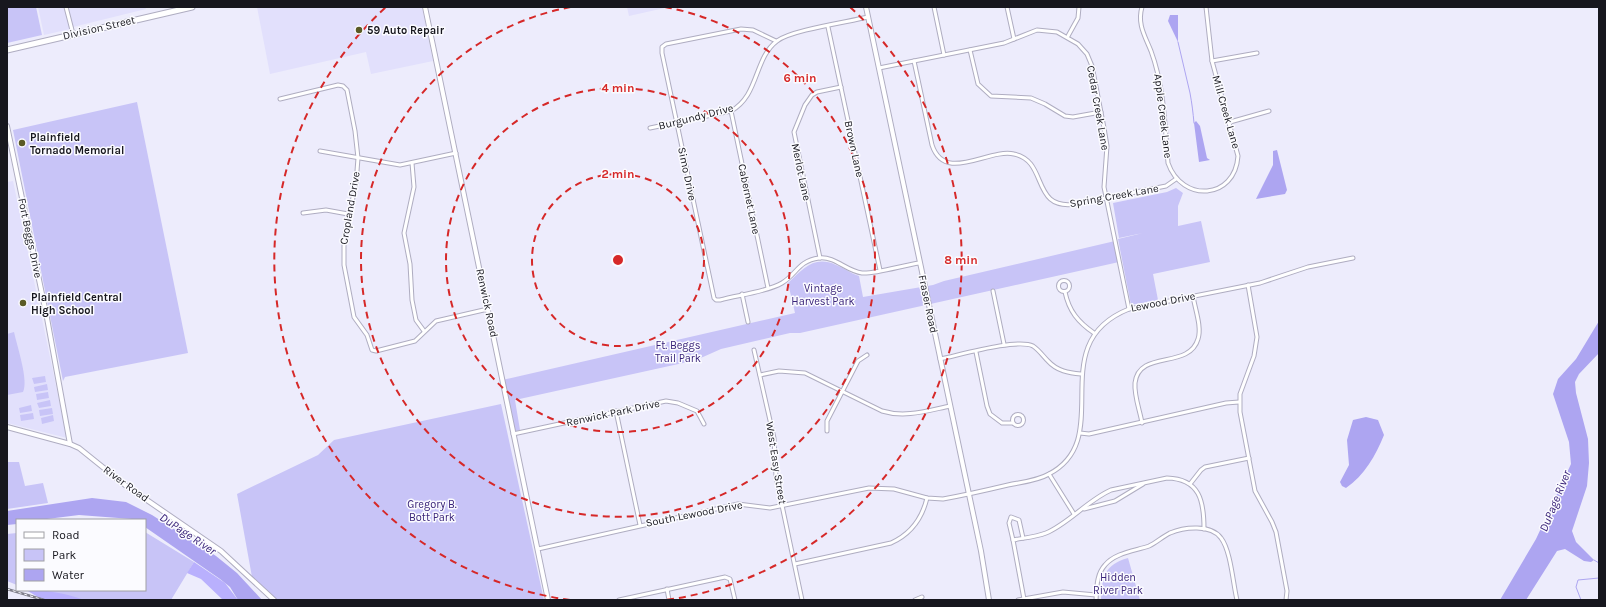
<svg xmlns="http://www.w3.org/2000/svg" width="1606" height="607" viewBox="0 0 1606 607" font-family="Karla,sans-serif">
<style>
.built{fill:#e2e0fc}
.green{fill:#c8c4f7}
.forest{fill:#b9b0fd}
.water{fill:#ada5f1}
.lines{fill:none;stroke-linecap:round;stroke-linejoin:round}
.stream{stroke:#ada5f1;stroke-width:1}
.minor-casing{stroke:#afadc1;stroke-width:5}
.tertiary-casing{stroke:#afadc1;stroke-width:6}
.primary-casing{stroke:#afadc1;stroke-width:7}
.minor{stroke:#fff;stroke-width:3}
.tertiary{stroke:#fff;stroke-width:4}
.primary{stroke:#fff;stroke-width:5}
.rail-casing{stroke:#7f7e8a;stroke-width:2.5}
.rail{stroke:#fbfbff;stroke-width:1;stroke-dasharray:3;stroke-linecap:butt}
.ring{fill:none;stroke:#d62828;stroke-width:2;stroke-dasharray:7 5}
.poi-dot{fill:#5a5a26;stroke:#fbfbff;stroke-width:1.5}
.labels{text-anchor:middle;dominant-baseline:central;stroke-width:3;stroke-linejoin:round;paint-order:stroke}
.street-label{font-size:11px;fill:#17171e;stroke:#fbfbff}
.poi-label{font-size:11px;font-weight:bold;fill:#17171e;stroke:#fbfbff;text-anchor:start}
.park-label{font-size:11px;fill:#392379;stroke:#fbfbff}
.water-label{font-size:12px;font-style:italic;fill:#382278;stroke:#fbfbff}
.centre{fill:#d62828;stroke:#fbfbff;stroke-width:2}
.ring-label{font-size:12px;text-anchor:middle;font-weight:bold;fill:#d62828;stroke:#fbfbff;stroke-width:3;stroke-linejoin:round;paint-order:stroke}
</style>
<rect width="100%" height="100%" fill="#edecfc"/>
<g class="built">
<path d="M38,7H65L70,29L44,35Z"/>
<path d="M68,7H145L146,9L73,27Z"/>
<path d="M257,7H422L433,61L371,74L366,52L270,74Z"/>
<path d="M627,7H669L629,16Z"/>
<path d="M13,181L67,438L7,423V182Z"/>
</g>
<g class="green">
<path d="M7,7H36L42,35L7,43Z"/>
<path d="M137,102L188,353L65,377L63,381L13,130Z"/>
<path d="M1176,188L1183,193L1178,206V226L1201,221L1210,262L1153,274L1158,300L1131,305L1118,239L1143,233L1119,238L1113,203L1167,192Z"/>
<path d="M1115,241L1119,262L800,333H790L721,349L703,357L683,363L515,400L520,430L513,432L502,380L795,313L788,283C803,269 814,255 836,265C844,268 850,273 859,276L863,297L933,285L944,281Z"/>
<path d="M14,332C17,346 29,381 23,392L7,395V334Z"/>
<path d="M45,376L46,382L34,384L32,378Z"/>
<path d="M47,384L48,390L35,392L34,387Z"/>
<path d="M48,392L49,398L37,400L36,394Z"/>
<path d="M50,400L51,406L39,408L37,403Z"/>
<path d="M501,404L544,600H275L252,577L237,494L318,455L334,440Z"/>
<path d="M31,405L32,411L20,413L19,408Z"/>
<path d="M52,408L53,414L40,416L39,410Z"/>
<path d="M33,413L34,419L21,421L20,415Z"/>
<path d="M53,415L54,421L42,424L41,418Z"/>
<path d="M7,462H19L25,486L43,483L48,503L7,509Z"/>
<path d="M145,532L194,562L171,600H55L30,590H145Z"/>
<path d="M17,533V585L7,581V534Z"/>
<path d="M1128,558L1140,600H1101C1102,577 1104,565 1128,558Z"/>
</g>
<g class="forest">
<path d="M194,562L225,583L238,600H223L201,579L187,573Z"/>
<path d="M26,590C47,590 65,593 84,600H43Z"/>
</g>
<g class="water">
<path d="M1170,15H1178V42L1168,21Z"/>
<path d="M1196,121L1200,126L1207,158L1210,160L1199,162L1194,123Z"/>
<path d="M1277,150L1287,190L1285,194L1256,199L1273,165V151Z"/>
<path d="M1599,321V353L1579,374L1575,382L1576,393L1588,439L1589,463L1587,486L1572,531L1576,542L1594,560L1591,562L1584,561L1565,549L1557,551L1526,600H1500L1536,539L1571,464L1569,442L1553,394L1558,379L1576,359Z"/>
<path d="M1366,417L1378,420L1384,435C1376,455 1364,476 1346,488L1342,486L1340,482L1349,465L1347,440L1353,420Z"/>
<path d="M92,498L126,502L152,515L216,556L237,573L262,600H238L230,587L220,579L145,527V520L79,515L39,520H17V524L7,525V511Z"/>
</g>
<g class="lines">
<g class="stream">
<path d="M1178,42L1190,93C1192,104 1193,112 1194,123"/>
<path d="M1594,560L1599,563"/>
<path d="M1581,600L1576,587L1578,580L1599,578"/>
</g>
<defs>
<g id="minor">
<path d="M66,7L73,34"/>
<path d="M934,7L944,55"/>
<path d="M1007,7L1014,39"/>
<path d="M1142,7C1137,24 1145,36 1151,51C1164,86 1165,125 1168,163C1182,203 1235,200 1238,156L1212,61L1206,7"/>
<path d="M828,27L880,270"/>
<path d="M1068,36L1078,18L1079,7"/>
<path d="M776,41L753,30L741,29L666,44L662,47V53L714,298L716,300H720C738,295 767,292 782,283C797,274 798,261 819,258C835,256 846,271 862,273C876,274 904,265 919,263"/>
<path d="M970,50L978,84L991,96L1031,98L1045,104L1065,116L1073,117L1101,112"/>
<path d="M914,61L932,145C945,184 988,148 1014,154C1049,161 1030,211 1076,204L1166,186L1176,179"/>
<path d="M1212,61L1257,53"/>
<path d="M879,68L1004,43L1037,30L1057,32L1078,44L1087,54L1092,66L1104,128L1107,146L1104,187L1129,309"/>
<path d="M280,99L338,85L343,86L347,90L355,131L358,158L356,184L344,238V265L354,317L367,335L372,350L376,351L415,341L436,321L488,309"/>
<path d="M731,111L768,288"/>
<path d="M1230,122L1269,111"/>
<path d="M650,128L731,111C759,96 754,58 777,41C791,30 848,22 868,17"/>
<path d="M320,151L400,165L456,153"/>
<path d="M412,163L414,187L404,233L410,264L412,300L416,320L424,331"/>
<path d="M303,213L326,210L348,214"/>
<path d="M820,258L794,132L805,105L812,95L817,92L841,87"/>
<circle cx="1064" cy="286" r="5.5"/>
<path d="M1248,285L1257,337L1254,356L1240,394V412L1255,491L1272,522L1276,532L1287,591L1286,600"/>
<path d="M993,291L1004,344"/>
<path d="M1065,292C1069,311 1078,322 1094,333"/>
<path d="M742,294L748,322"/>
<path d="M754,350L774,438L776,477L802,600"/>
<path d="M976,352L987,406L990,414L1002,423H1013"/>
<path d="M940,359C960,355 1017,338 1033,346C1039,350 1043,356 1048,361C1057,371 1069,373 1081,374"/>
<path d="M760,375L779,371L805,373L882,411C905,418 926,411 950,406"/>
<path d="M616,411L640,525"/>
<circle cx="1018" cy="420" r="5.5"/>
<path d="M1142,423C1140,411 1134,396 1135,383C1139,349 1189,370 1198,339C1202,327 1195,309 1193,296"/>
<path d="M827,431V421L858,361L867,355"/>
<path d="M1080,433L1089,434L1226,403L1239,402"/>
<path d="M513,434L666,401L678,403L697,411L704,424"/>
<path d="M1049,474L1074,514"/>
<path d="M1190,484L1201,470L1205,467L1249,458"/>
<path d="M1084,509L1115,501L1143,484"/>
<path d="M1013,540L1009,523L1011,517L1019,520L1023,538"/>
<path d="M538,549L738,504L770,508L869,488L894,489L927,498L943,499C965,495 987,490 1008,485C1022,482 1037,481 1049,474C1118,438 1041,344 1129,309L1260,283L1308,267L1353,258"/>
<path d="M795,564L891,543C911,534 922,519 927,498"/>
<path d="M667,589L669,600"/>
<path d="M1024,599L1013,540C1023,538 1036,537 1046,533C1068,524 1088,500 1111,490L1167,478C1200,479 1204,501 1204,529"/>
<path d="M619,600L725,577L730,579L735,600"/>
<path d="M915,600L922,597"/>
<path d="M1018,600L1063,592L1096,595"/>
<path d="M1096,600C1097,588 1096,575 1105,565C1115,553 1134,551 1149,546C1156,543 1162,537 1170,533C1184,527 1211,524 1221,538C1231,551 1233,584 1237,600"/>
</g>
<g id="tertiary">
<path d="M425,7L548,600"/>
<path d="M866,7L981,551L989,600"/>
<path d="M7,126L47,318L70,444"/>
<path d="M7,427L70,444L79,448L125,485L221,551L274,600"/>
</g>
<path id="primary" d="M7,50L192,7"/>
</defs>
<use href="#minor" class="minor-casing"/>
<use href="#tertiary" class="tertiary-casing"/>
<use href="#primary" class="primary-casing"/>
<use href="#minor" class="minor"/>
<use href="#tertiary" class="tertiary"/>
<use href="#primary" class="primary"/>
<defs>
<path id="rail" d="M7,589L44,600"/>
</defs>
<use href="#rail" class="rail-casing"/>
<use href="#rail" class="rail"/>
</g>
<g class="ring">
<circle cx="618" cy="260" r="86"/>
<circle cx="618" cy="260" r="172"/>
<path d="M665 7A257 257 0 1 1 571 7"/>
<path d="M570 600A343 343 0 0 1 386 7M850 7A343 343 0 0 1 666 600"/>
</g>
<g class="poi-dot">
<circle cx="359" cy="30" r="4"/>
<circle cx="22" cy="143" r="4"/>
<circle cx="23" cy="303" r="4"/>
</g>
<g class="labels">
<g class="street-label">
<text transform="translate(99 28) rotate(-13)">Division Street</text>
<text transform="translate(1098 108) rotate(80)">Cedar Creek Lane</text>
<text transform="translate(1226 112) rotate(74)">Mill Creek Lane</text>
<text transform="translate(1163 116) rotate(83)">Apple Creek Lane</text>
<text transform="translate(696 117) rotate(-14)">Burgundy Drive</text>
<text transform="translate(854 149) rotate(78)">Brown Lane</text>
<text transform="translate(801 172) rotate(78)">Merlot Lane</text>
<text transform="translate(687 174) rotate(78)">Simo Drive</text>
<text transform="translate(1114 196) rotate(-10)">Spring Creek Lane</text>
<text transform="translate(749 199) rotate(78)">Cabernet Lane</text>
<text transform="translate(350 208) rotate(-80)">Cropland Drive</text>
<text transform="translate(30 238) rotate(78)">Fort Beggs Drive</text>
<text transform="translate(1163 302) rotate(-11)">Lewood Drive</text>
<text transform="translate(487 303) rotate(78)">Renwick Road</text>
<text transform="translate(928 304) rotate(78)">Fraser Road</text>
<text transform="translate(613 413) rotate(-12)">Renwick Park Drive</text>
<text transform="translate(776 463) rotate(81)">West Easy Street</text>
<text transform="translate(126 484) rotate(36)">River Road</text>
<text transform="translate(694 514) rotate(-11)">South Lewood Drive</text>
</g>
<g class="poi-label">
<text x="367" y="30">59 Auto Repair</text>
<text x="30" y="137">Plainfield<tspan x="30" dy="13">Tornado Memorial</tspan></text>
<text x="31" y="297">Plainfield Central<tspan x="31" dy="13">High School</tspan></text>
</g>
<g class="park-label">
<text x="823" y="288">Vintage<tspan x="823" dy="13">Harvest Park</tspan></text>
<text x="678" y="345">Ft. Beggs<tspan x="678" dy="13">Trail Park</tspan></text>
<text x="432" y="504">Gregory B.<tspan x="432" dy="13">Bott Park</tspan></text>
<text x="1118" y="577">Hidden<tspan x="1118" dy="13">River Park</tspan></text>
</g>
<g class="water-label">
<text transform="translate(1555 501) rotate(-68)">DuPage River</text>
<text transform="translate(188 534) rotate(34)">DuPage River</text>
</g>
</g>
<circle cx="618" cy="260" r="6" class="centre"/>
<g class="ring-label">
<text x="800" y="82">6 min</text>
<text x="618" y="92">4 min</text>
<text x="618" y="178">2 min</text>
<text x="961" y="264">8 min</text>
</g>
<rect width="1606" height="607" fill="none" stroke="#17171e" stroke-width="16"/>
<rect x="16" y="519" width="130" height="72" fill="#fbfbff" stroke="#a0a0a5"/>
<rect x="24" y="532" width="20" height="6" fill="#ffffff" stroke="#a0a0a5"/>
<text x="52" y="539" font-size="12" fill="#17171e">Road</text>
<rect x="24" y="549" width="20" height="12" fill="#c8c4f7" stroke="#a0a0a5"/>
<text x="52" y="559" font-size="12" fill="#17171e">Park</text>
<rect x="24" y="569" width="20" height="12" fill="#ada5f1" stroke="#a0a0a5"/>
<text x="52" y="579" font-size="12" fill="#17171e">Water</text>
</svg>
